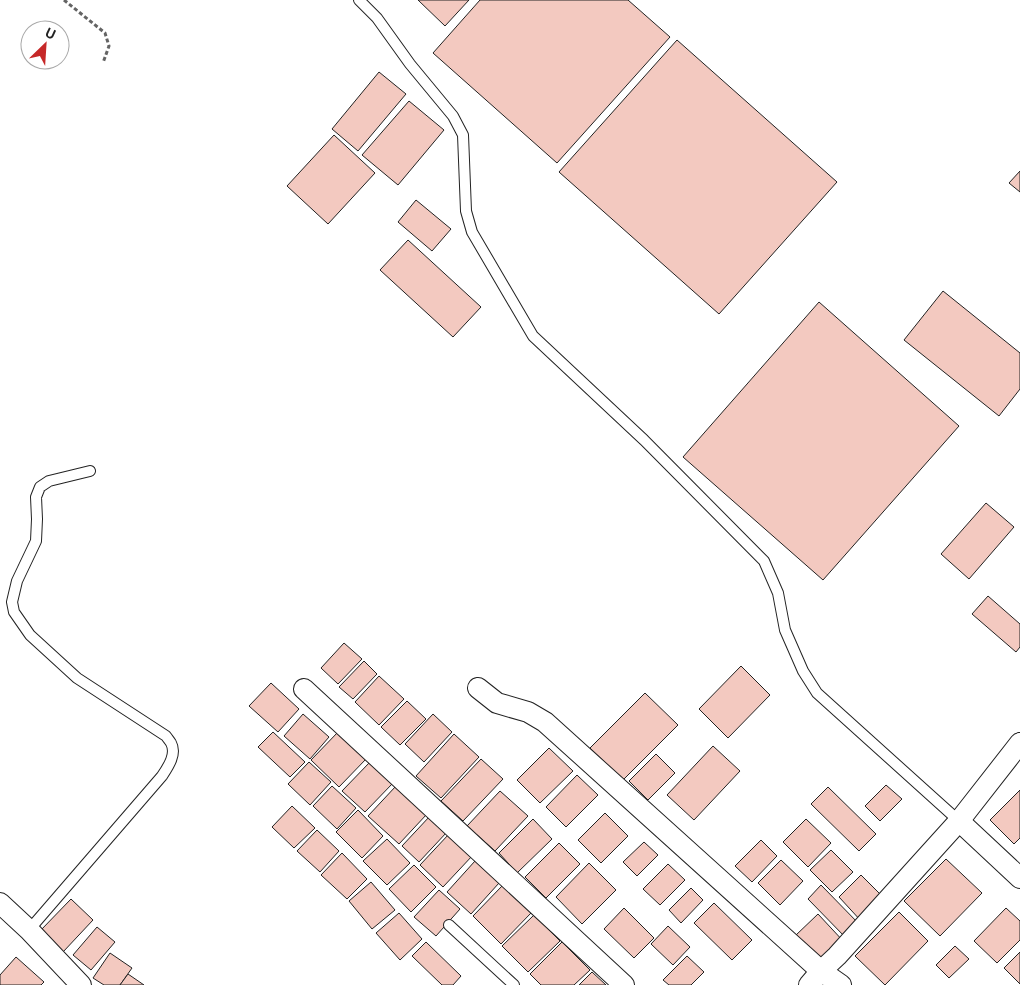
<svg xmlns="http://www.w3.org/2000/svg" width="1020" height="985" viewBox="0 0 1020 985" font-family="Ubuntu,sans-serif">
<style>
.building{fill:#f3c9c0;stroke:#222}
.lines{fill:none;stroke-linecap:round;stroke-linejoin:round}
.service-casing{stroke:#222;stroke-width:12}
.minor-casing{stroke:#222;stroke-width:22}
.path{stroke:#646464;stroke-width:3;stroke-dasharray:4 2.5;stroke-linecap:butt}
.service{stroke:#fff;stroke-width:10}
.minor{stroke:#fff;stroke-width:20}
</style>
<rect width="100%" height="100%" fill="#fff"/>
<g class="building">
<path d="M418,0H469L445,26Z"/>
<path d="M480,0H628L670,37L557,163L433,53Z"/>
<path d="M677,40L837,182L719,314L559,172Z"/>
<path d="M379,72L406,94L358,151L332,129Z"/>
<path d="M409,101L444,130L398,185L362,155Z"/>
<path d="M334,135L375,173L328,224L287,186Z"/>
<path d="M1020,171V192L1009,183Z"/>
<path d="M416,200L451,229L432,251L398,222Z"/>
<path d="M408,240L481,307L453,337L380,270Z"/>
<path d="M943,291L1020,353V389L999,416L904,340Z"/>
<path d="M819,302L959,426L823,580L683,457Z"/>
<path d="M986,503L1014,527L969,579L941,554Z"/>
<path d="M988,596L1020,624V647L1016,652L972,614Z"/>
<path d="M344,643L362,659L338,684L321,668Z"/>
<path d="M364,661L377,674L353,699L339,687Z"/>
<path d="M741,666L770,695L728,738L699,709Z"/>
<path d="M379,676L404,699L379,725L355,702Z"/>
<path d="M271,683L299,709L278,732L249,706Z"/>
<path d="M645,693L678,725L623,780L590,748Z"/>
<path d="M407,701L426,719L400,745L381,727Z"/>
<path d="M303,714L329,737L310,759L284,736Z"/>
<path d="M433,714L452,732L424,762L405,744Z"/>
<path d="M339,731L367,758L339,787L311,760Z"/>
<path d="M273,732L305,762L290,777L258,747Z"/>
<path d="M454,734L479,757L441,798L416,776Z"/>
<path d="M713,746L740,771L694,820L667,795Z"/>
<path d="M549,748L573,771L540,803L517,780Z"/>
<path d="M656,754L675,773L648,800L629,781Z"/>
<path d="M481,759L503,779L463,821L441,801Z"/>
<path d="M309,762L331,782L310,805L288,784Z"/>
<path d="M370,762L393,783L365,812L342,791Z"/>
<path d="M577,775L598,795L566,827L546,807Z"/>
<path d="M886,785L902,799L880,821L865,806Z"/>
<path d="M332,786L356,808L337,829L313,806Z"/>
<path d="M396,786L427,814L399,844L368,816Z"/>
<path d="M828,787L876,834L859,851L811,804Z"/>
<path d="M1020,790V838L1014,844L990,820Z"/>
<path d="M500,791L528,816L495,851L467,826Z"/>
<path d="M292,806L315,828L294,848L272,827Z"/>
<path d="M358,810L383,836L362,858L336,832Z"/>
<path d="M605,813L628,836L601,863L578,840Z"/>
<path d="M430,816L447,832L419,862L402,846Z"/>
<path d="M533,819L552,839L517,873L499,853Z"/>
<path d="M806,819L831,843L808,867L783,842Z"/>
<path d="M317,830L339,851L320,872L297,851Z"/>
<path d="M449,834L473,855L443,887L420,865Z"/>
<path d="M387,839L410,863L387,885L363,861Z"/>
<path d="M761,840L777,856L752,882L735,866Z"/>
<path d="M644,842L658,855L637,876L623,862Z"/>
<path d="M559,843L580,864L546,898L525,877Z"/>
<path d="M831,850L853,872L832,892L810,870Z"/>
<path d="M342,853L367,879L347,899L321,875Z"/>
<path d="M946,859L982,893L940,936L904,901Z"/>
<path d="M781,860L803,881L780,905L758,883Z"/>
<path d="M475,861L499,883L471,914L447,892Z"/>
<path d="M589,863L616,890L582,924L556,897Z"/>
<path d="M668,864L685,880L660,905L643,889Z"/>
<path d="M414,865L436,887L411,912L389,889Z"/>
<path d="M861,875L885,899L862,922L839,897Z"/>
<path d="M371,882L395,910L372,929L349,901Z"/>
<path d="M503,885L531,913L501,944L473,916Z"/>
<path d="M821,885L861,926L847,939L808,899Z"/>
<path d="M691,888L703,900L681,923L669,910Z"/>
<path d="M439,890L460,909L436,936L414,917Z"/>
<path d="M71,899L93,920L63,952L40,931Z"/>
<path d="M714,903L752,940L732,960L694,923Z"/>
<path d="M624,908L654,938L634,958L604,929Z"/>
<path d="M1006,908L1020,921V940L997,963L974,941Z"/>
<path d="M899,912L928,941L885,985L855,956Z"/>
<path d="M399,913L422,939L400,960L376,933Z"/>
<path d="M818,914L845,943L822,964L795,936Z"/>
<path d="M534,915L560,941L528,972L502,946Z"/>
<path d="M668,926L690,947L673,965L651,944Z"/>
<path d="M97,927L115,942L91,970L73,955Z"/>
<path d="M426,942L461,976L453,985H442L412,956Z"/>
<path d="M562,942L590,970L574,985H541L530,974Z"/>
<path d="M955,946L969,959L949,978L936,965Z"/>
<path d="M1020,952V984L1004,968Z"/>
<path d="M110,953L132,968L120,985H104L93,978Z"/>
<path d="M687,956L704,972L691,985H669L663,980Z"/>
<path d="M16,957L44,982L41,985H0V975Z"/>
<path d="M592,972L606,985H579Z"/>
<path d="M128,974L144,985H120Z"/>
</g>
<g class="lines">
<defs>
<g id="service">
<path d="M359,0L377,18L410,64L453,116L463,135L466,211L472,232L533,336L644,440L764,561L778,593L785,630L803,671L817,693L959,821"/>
<path d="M449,925L514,985"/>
<path d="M29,930L162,776C168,767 177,754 171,743C170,741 168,739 166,736L77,678L30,635L14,612L12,602L17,581L36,541L37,519L36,497L40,487L49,481L90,471"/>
</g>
<g id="minor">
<path d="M478,688L497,703L528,712L545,722L821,971L841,985"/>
<path d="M304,689L624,985"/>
<path d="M959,821L1020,878"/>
<path d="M0,903L29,930L81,985"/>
<path d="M809,985L821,971L837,956L959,821L1020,743"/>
</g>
</defs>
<use href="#service" class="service-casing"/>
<use href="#minor" class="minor-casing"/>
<path class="path" d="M64,0L105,33L109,46L103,63"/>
<use href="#service" class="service"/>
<use href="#minor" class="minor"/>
</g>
<g transform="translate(45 45) rotate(25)"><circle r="24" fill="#ffffff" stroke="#a7a7a7"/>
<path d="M0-4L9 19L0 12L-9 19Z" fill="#c62828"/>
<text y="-8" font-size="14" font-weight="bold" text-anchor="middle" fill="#222222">U</text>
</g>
</svg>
